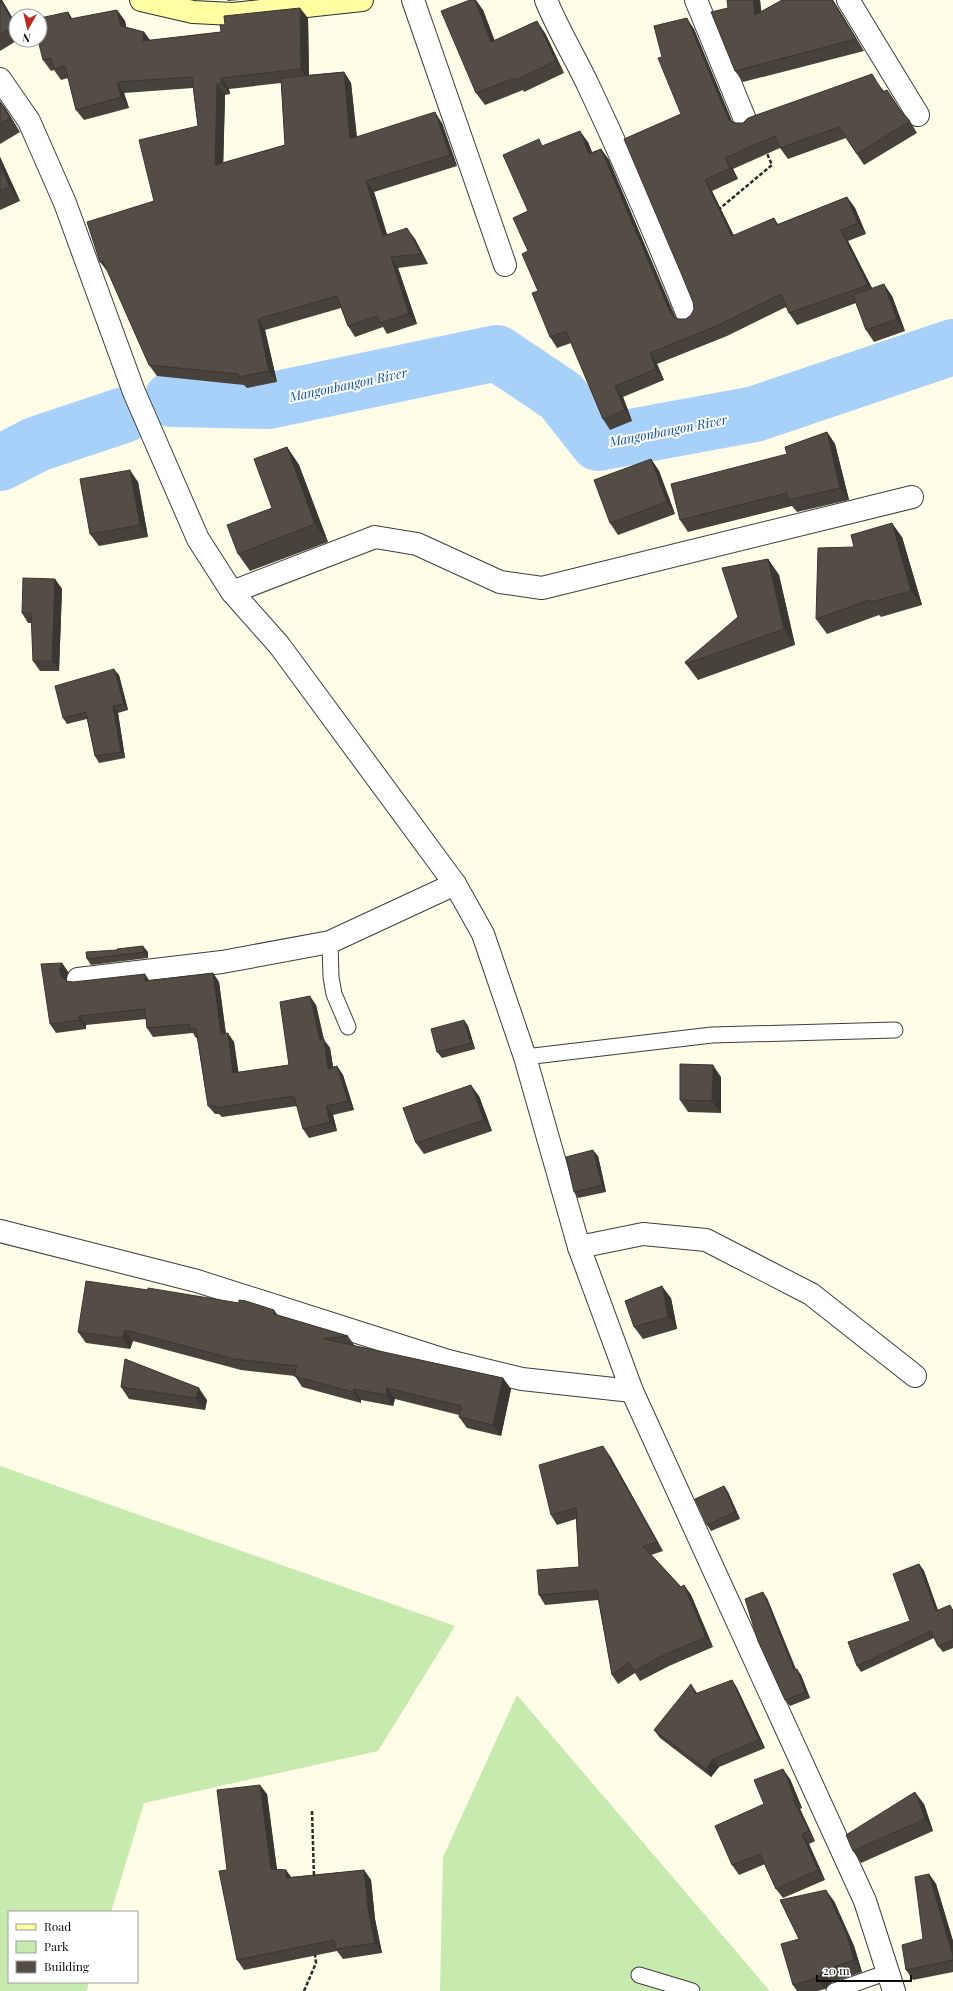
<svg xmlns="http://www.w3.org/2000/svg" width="953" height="1991" viewBox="0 0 953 1991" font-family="'Playfair Display',serif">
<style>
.green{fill:#c7ebaf}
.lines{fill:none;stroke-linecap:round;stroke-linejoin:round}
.river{stroke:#a8d1fa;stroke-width:56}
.lane-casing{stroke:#3d3d3d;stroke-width:17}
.street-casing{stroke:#3d3d3d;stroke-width:24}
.secondary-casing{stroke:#2c2c2c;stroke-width:24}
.path{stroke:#2c2c2c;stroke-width:2.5;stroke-dasharray:4 2;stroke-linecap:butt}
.lane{stroke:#fff;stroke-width:15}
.street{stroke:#fff;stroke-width:22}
.secondary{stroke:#feffa2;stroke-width:22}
.wall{fill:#47423c;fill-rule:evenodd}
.shaded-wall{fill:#3a3631}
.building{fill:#534d46;stroke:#3a3631}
.labels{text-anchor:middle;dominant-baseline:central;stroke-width:4;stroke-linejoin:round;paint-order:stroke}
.water-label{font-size:13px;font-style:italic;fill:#0d4ea2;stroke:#fff}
</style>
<rect width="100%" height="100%" fill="#fffde7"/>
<g class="green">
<path d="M0,1466L455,1626L378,1751L144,1803L111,1912H9V1982H89L87,1991H0Z"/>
<path d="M517,1695L770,1991H440L443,1857Z"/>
</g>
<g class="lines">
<g class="river">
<path d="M172,399L268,401L497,353L561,396L598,443L755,414L953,347"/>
<path d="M0,463L37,444L124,415"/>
</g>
<defs>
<g id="lane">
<path d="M330,942L331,977L334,994L348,1027"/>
<path d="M525,1057L712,1035L895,1030"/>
<path d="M639,1975L692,1991"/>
<path d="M834,1991L888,1972"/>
</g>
<g id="street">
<path d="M413,0L505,265"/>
<path d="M546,0C558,30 575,57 589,87C625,163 658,240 689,318"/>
<path d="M696,0L746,122"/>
<path d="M848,0L918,115"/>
<path d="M0,79L29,121L65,203L134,392L198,539L232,592L279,645L455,884L483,934L525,1057L579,1247L632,1391L865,1901L894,1991"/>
<path d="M232,592L375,537L417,544L500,582L542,588L912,497"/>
<path d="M78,979L222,962L330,942L455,884"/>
<path d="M0,1231L197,1281L448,1361L522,1379L632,1391"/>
<path d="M579,1247L643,1234L706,1240L811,1294L915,1376"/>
</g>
<path id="secondary" d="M141,0L193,12L233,14L362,0"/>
</defs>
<use href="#lane" class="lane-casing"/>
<use href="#street" class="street-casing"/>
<use href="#secondary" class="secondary-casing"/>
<g class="path">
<path d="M718,210L772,165L766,151"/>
<path d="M312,1811L314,1877"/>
<path d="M304,1991L316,1963L315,1954"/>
</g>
<use href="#lane" class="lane"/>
<use href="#street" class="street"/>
<use href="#secondary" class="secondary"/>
</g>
<g class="wall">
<path d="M0,0H2L16,24V40H18L0,51Z"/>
<path d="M227,0H240L228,1Z"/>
<path d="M470,0H476L483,10L494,40L545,33L564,73L524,92L523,90L485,105L476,93Z"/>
<path d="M760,0L761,11L833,0L864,51L743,82L735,71L728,8Z"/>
<path d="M117,10L125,21L126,27L144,32L150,40L221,32L308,18L309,75L344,72L351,83L357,137L442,123L457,166L374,192L387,235L415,239L428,264L398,268L417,324L387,334L383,327L355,337L348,326L341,308L265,330L277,382L247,388L244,385L157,376L149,365L108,272L100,262L154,201L198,126L193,88L124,93L129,108L84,120L76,110L68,78L61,80L54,70L51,71L43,60L68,12L72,19ZM281,83L285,145L223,163L225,95L230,94L229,89Z"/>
<path d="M694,29L732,121L736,123H743L879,85L884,91L887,90L903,114L910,121L917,133L864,165L846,138L788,159L780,148L733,169L738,179L712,191L734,236L774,218L778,224L847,197L855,208L866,234L848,241L872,288L892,296L905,331L874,342L866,330L856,303L797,325L789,313L786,307L727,336L657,364L664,380L623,397L632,421L610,430L603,419L571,343L557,348L550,337L528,251V211L543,146L588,142L592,152L601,149L609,160L675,318L679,319H686L691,315L694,309L681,114L662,57Z"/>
<path d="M0,101L20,132L0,144Z"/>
<path d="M0,157L20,201L0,210Z"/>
<path d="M827,432L835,444L849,500L797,512L792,506L688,532L680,520L787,454Z"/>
<path d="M287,447L299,465L328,542L250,571L238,554L272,508Z"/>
<path d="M651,459L659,471L675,514L618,535L610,523Z"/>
<path d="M138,482L148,537L99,546L90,534Z"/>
<path d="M902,537L922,605L881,617L879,615L827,634L816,619L854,547Z"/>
<path d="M768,559L779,575L795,645L698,680L686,664L738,617Z"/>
<path d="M55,579L62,589L59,671H40L33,661L32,623H28L22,613Z"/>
<path d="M119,675L128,710L118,713L125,758L99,763L95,756L87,719L67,724L63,718Z"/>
<path d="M117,950L148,952V958L91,965L87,959Z"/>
<path d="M62,963L68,972L66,981L73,982L149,980L213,973L219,982L226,1034L234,1042L238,1072L289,1065L316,1005L324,1040L330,1048L333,1067L337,1066L343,1075L354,1110L333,1115L337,1131L309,1138L303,1129L297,1106L222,1117L219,1114H215L208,1106L197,1038H196L193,1033L153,1037L147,1028L146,1019L86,1025V1029L56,1033L50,1024Z"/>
<path d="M464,1020L468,1026L475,1049L442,1058L437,1052Z"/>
<path d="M721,1077V1113L688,1112L680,1100Z"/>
<path d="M479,1096L492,1131L424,1154L416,1143Z"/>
<path d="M598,1156L606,1192L578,1198L574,1192Z"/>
<path d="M671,1298L677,1329L643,1339L634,1327Z"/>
<path d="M278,1315L348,1336L355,1346L503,1378L511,1389L501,1436L467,1428L459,1417V1415L395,1399L393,1406L361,1400V1403L302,1387L295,1376L241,1370L133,1341L130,1349L86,1343L78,1332Z"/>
<path d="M125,1359L207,1400L205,1410L129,1399L121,1387Z"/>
<path d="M610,1456L663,1551L651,1555L681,1587L684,1585L691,1595L713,1647L669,1666L640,1681L635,1673L618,1684L612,1675L598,1600L545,1605L539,1595L579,1567L576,1519L557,1525L551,1515Z"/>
<path d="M724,1486L728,1492L740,1519L711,1531L707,1525Z"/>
<path d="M919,1564L924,1571L938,1610L953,1609V1648L943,1652L938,1646L934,1638L861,1672L857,1666L910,1621Z"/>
<path d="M767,1598L796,1669L801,1675L810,1698L790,1706L785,1700Z"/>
<path d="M732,1680L737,1688L765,1748L719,1767L711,1777L660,1738L654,1730L697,1694Z"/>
<path d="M790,1779L802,1808L800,1809L815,1841L809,1844L825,1880L783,1898L776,1889L765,1864L739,1875L732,1865Z"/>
<path d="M267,1794L277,1869L286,1870L291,1877L364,1870L371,1880L375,1919L382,1953L343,1959L337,1951L244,1970L237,1960L227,1870Z"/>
<path d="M924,1804L933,1831L861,1863L853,1851Z"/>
<path d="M929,1874L936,1884L953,1941V1972L913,1980L906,1970L923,1939Z"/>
<path d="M834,1901L854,1946L862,1972L831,1983L825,1989L818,1991H797L793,1985L799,1939Z"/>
</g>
<g class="shaded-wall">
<path d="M0,0H2L16,24V26Z"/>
<path d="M475,0L483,10L500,54L491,42Z"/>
<path d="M753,0H760L763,26L755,15Z"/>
<path d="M832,0H833L864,51L856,39Z"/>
<path d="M300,8L308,18L309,80L301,69Z"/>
<path d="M117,10L125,21L128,37L121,26Z"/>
<path d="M68,12L75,23L70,19Z"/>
<path d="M687,18L694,29L734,127L727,116Z"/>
<path d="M537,21L545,33L564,73L556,61Z"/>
<path d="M144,32L152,43L143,41Z"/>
<path d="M344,72L351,83L358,150L350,139Z"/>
<path d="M221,78L229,89L230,94L222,83Z"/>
<path d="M117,82L124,93L129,108L121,97Z"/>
<path d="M217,84L225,95L223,176L215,165Z"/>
<path d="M0,101L6,109L20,132L10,118Z"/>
<path d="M435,112L442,123L457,166L450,155Z"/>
<path d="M580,131L588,142L597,165L589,154Z"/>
<path d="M601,149L609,160L678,323L670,312Z"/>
<path d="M0,157L20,201L10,187L0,165Z"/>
<path d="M725,158L733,169L738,179L730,168Z"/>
<path d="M705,180L712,191L740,248L732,236Z"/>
<path d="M366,181L374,192L391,247L383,236Z"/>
<path d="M847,197L855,208L866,234L858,223Z"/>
<path d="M407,228L415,239L428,264L421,254Z"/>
<path d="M841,230L848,241L876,296L868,285Z"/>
<path d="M391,257L398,268L417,324L409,314Z"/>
<path d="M884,284L892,296L905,331L897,319Z"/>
<path d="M258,319L265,330L277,382L269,371Z"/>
<path d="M650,353L657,364L664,380L656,369Z"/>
<path d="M615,386L623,397L632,421L625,410Z"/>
<path d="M827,432L835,444L849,500L840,488Z"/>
<path d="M287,447L299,465L328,542L315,524Z"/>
<path d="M651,459L659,471L675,514L667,502Z"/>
<path d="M130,470L138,482L148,537L140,525Z"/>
<path d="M892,523L902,537L922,605L911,591Z"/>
<path d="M768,559L779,575L795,645L784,629Z"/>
<path d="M55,579L62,589L59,671L52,661Z"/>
<path d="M114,669L119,675L128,710L124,704Z"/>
<path d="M113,706L118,713L125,758L121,752Z"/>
<path d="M143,946L148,952V958L144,952Z"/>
<path d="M62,963L68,972L66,980L68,986L62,977L59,971Z"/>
<path d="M213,973L219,982L227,1043L221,1034Z"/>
<path d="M145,974L151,983L145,981Z"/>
<path d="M310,996L316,1005L324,1040L330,1048L335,1078L328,1069L320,1040Z"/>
<path d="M79,1016L86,1025V1029L80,1020Z"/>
<path d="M464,1020L468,1026L475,1049L471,1043Z"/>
<path d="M228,1033L234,1042L240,1082L233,1073Z"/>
<path d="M713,1065L721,1077V1113L712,1101Z"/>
<path d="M337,1066L343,1075L354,1110L348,1101Z"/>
<path d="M471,1085L479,1096L492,1131L484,1120Z"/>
<path d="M326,1106L333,1115L337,1131L330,1122Z"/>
<path d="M593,1150L598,1156L606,1192L602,1185Z"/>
<path d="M662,1286L671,1298L677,1329L668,1317Z"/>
<path d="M274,1310L282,1321L274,1314Z"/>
<path d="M125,1330L133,1341L130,1349L122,1338Z"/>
<path d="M503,1378L511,1389L501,1436L493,1425Z"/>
<path d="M199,1388L207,1400L205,1410L196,1398Z"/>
<path d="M387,1388L395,1399L393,1406L386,1395Z"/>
<path d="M354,1389L361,1400V1403L353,1392Z"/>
<path d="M603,1446L610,1456L663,1551L657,1542Z"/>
<path d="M724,1486L728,1492L740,1519L735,1512Z"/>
<path d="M919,1564L924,1571L940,1617L936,1611Z"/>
<path d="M684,1585L691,1595L713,1647L706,1637Z"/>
<path d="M763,1592L767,1598L798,1676L794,1670Z"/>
<path d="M797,1669L801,1675L810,1698L805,1692Z"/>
<path d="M732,1680L737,1688L765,1748L759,1740Z"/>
<path d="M691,1684L697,1693L701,1703L695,1694Z"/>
<path d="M713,1759L719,1767L711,1777L706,1769Z"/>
<path d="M783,1769L790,1779L802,1808L795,1798Z"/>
<path d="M260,1785L267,1794L278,1879L271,1869Z"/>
<path d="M915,1792L924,1804L933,1831L925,1819Z"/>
<path d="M793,1799L800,1809L815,1841L809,1831Z"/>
<path d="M802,1834L809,1844L825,1880L818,1870Z"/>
<path d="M286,1870L293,1880L286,1878Z"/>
<path d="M364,1870L371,1880L375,1919L382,1953L375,1943L368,1909Z"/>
<path d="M929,1874L936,1884L953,1941V1956Z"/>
<path d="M826,1890L834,1901L854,1946L862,1972L854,1960Z"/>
<path d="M823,1971L831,1983L825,1989L817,1978Z"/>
</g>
<g class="building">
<path d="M0,0L15,25L0,34Z"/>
<path d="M470,0H475L491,42L537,21L556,61L516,80L515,78L476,93L441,11Z"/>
<path d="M727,0H753L755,15L782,0H832L856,39L735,71L711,12L728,8Z"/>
<path d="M300,8L301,69L221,78L222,83L217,84L215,165L285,145L281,78L344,72L350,139L435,112L450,155L366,181L383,236L407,228L421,254L391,257L409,314L380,323L377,316L348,326L337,296L258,319L269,371L239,377L238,374L149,365L103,261L100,262L87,222L154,201L139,140L198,126L192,77L117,82L121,97L76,110L65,66L54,69L51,58L43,60L38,40H40V18L68,12L70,19L117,10L121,26L144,32L143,41L221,32L220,25H225L224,16Z"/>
<path d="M687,18L727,116L730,121L736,123H743L748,118L872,74L883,92L887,90L900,110L910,121L857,154L839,127L780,148L775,136L725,158L730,168L705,180L732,236L774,218L777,225L847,197L858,223L841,230L868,285L789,313L781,294L719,325L650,353L656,369L615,386L625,410L603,419L566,331L550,337L532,293L538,291L522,254L528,251L513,218L528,211L503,155L539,139L542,146L580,131L589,154L601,149L670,312L674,317L679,319H686L691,315L694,309L693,302L681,273L624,139L681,114L658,58L662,57L654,26Z"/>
<path d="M0,102L10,118L0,124Z"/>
<path d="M0,165L10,187L0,191Z"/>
<path d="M884,284L897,319L866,330L853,295Z"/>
<path d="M827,432L840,488L788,500L787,493L680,520L671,484L787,454L785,447Z"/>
<path d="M287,447L315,524L238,554L227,525L272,508L254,459Z"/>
<path d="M651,459L667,502L610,523L594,480Z"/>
<path d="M130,470L140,525L90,534L80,479Z"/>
<path d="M892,523L911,591L871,602L870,600L816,619L818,548L854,547L851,535Z"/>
<path d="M768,559L784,629L686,664L685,662L738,617L722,568Z"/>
<path d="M23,578L55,579L52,661H33L31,613H22Z"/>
<path d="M114,669L124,704L113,706L121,752L95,756L86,712L63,718L55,686Z"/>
<path d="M143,946L144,952L87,959L86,952L117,950V949Z"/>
<path d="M62,963L59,971L62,977L66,981L73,982L145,974V981L213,973L221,1034L228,1033L233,1073L289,1065L280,1002L310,996L320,1040L324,1039L328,1069L337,1066L348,1101L326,1106L330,1122L303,1129L294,1096L215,1108V1105L208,1106L196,1028L190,1029V1024L147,1028L145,1009L79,1016L80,1020L50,1024L41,964Z"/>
<path d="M464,1020L471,1043L437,1052L431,1029Z"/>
<path d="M680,1064L713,1065L712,1101L680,1100Z"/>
<path d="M471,1085L484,1120L416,1143L403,1108Z"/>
<path d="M593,1150L602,1185L574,1192L566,1157Z"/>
<path d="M86,1281L148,1290V1288L239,1303V1300L246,1301L274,1310V1314L348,1336L324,1339L503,1378L493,1425L459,1417L461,1406L387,1388L386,1395L354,1389L353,1392L294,1376L297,1366L234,1359L125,1330L122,1338L78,1332Z"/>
<path d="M662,1286L668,1317L634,1327L625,1301Z"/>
<path d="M125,1359L199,1388L196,1398L121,1387Z"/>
<path d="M603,1446L657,1542L643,1546L681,1587L684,1585L706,1637L662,1656L634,1671L629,1662L612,1675L597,1590L539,1595L537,1570L579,1567L576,1508L551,1515L539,1465Z"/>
<path d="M724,1486L735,1512L707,1525L695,1499Z"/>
<path d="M919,1564L936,1611L950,1605L953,1611V1640L938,1646L931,1631L857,1666L848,1642L910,1621L893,1574Z"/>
<path d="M763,1592L794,1670L797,1669L805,1692L785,1700L758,1641L745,1599Z"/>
<path d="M732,1680L759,1740L713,1759L706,1769L654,1730L691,1684L695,1694Z"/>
<path d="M783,1769L795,1798L793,1799L809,1831L802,1834L818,1870L776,1889L760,1854L732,1865L715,1826L764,1804L754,1780Z"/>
<path d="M260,1785L271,1869L286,1870V1878L364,1870L368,1909L375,1943L336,1949L334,1940L237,1960L219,1871L227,1870L217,1790Z"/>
<path d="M915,1792L925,1819L853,1851L846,1835Z"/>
<path d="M929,1874L953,1956V1960L906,1970L902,1945L923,1939L915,1877Z"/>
<path d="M826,1890L847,1935L854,1960L823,1971L817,1978L793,1985L781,1944L799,1939L780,1900Z"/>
</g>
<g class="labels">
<g class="water-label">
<text transform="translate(348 384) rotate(-12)">Mangonbangon River</text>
<text transform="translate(668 430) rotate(-11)">Mangonbangon River</text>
</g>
</g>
<rect x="8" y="1911" width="130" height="72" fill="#ffffff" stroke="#9d9d9d"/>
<rect x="16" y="1924" width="20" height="6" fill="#feffa2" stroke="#9d9d9d"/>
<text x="44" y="1931" font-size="12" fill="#0a0a0a">Road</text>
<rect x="16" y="1941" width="20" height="12" fill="#c7ebaf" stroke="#9d9d9d"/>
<text x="44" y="1951" font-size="12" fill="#0a0a0a">Park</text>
<rect x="16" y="1961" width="20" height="12" fill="#534d46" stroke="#9d9d9d"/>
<text x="44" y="1971" font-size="12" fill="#0a0a0a">Building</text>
<g transform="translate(28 28) rotate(188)"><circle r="19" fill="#ffffff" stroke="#9d9d9d"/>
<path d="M0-3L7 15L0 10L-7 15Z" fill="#c2281a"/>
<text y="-6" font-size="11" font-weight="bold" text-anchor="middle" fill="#0a0a0a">N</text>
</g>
<path d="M817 1975v6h94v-6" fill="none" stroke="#0a0a0a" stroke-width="2"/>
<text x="823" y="1975" font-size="12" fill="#0a0a0a" stroke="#ffffff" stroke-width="3" paint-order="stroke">20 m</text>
</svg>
